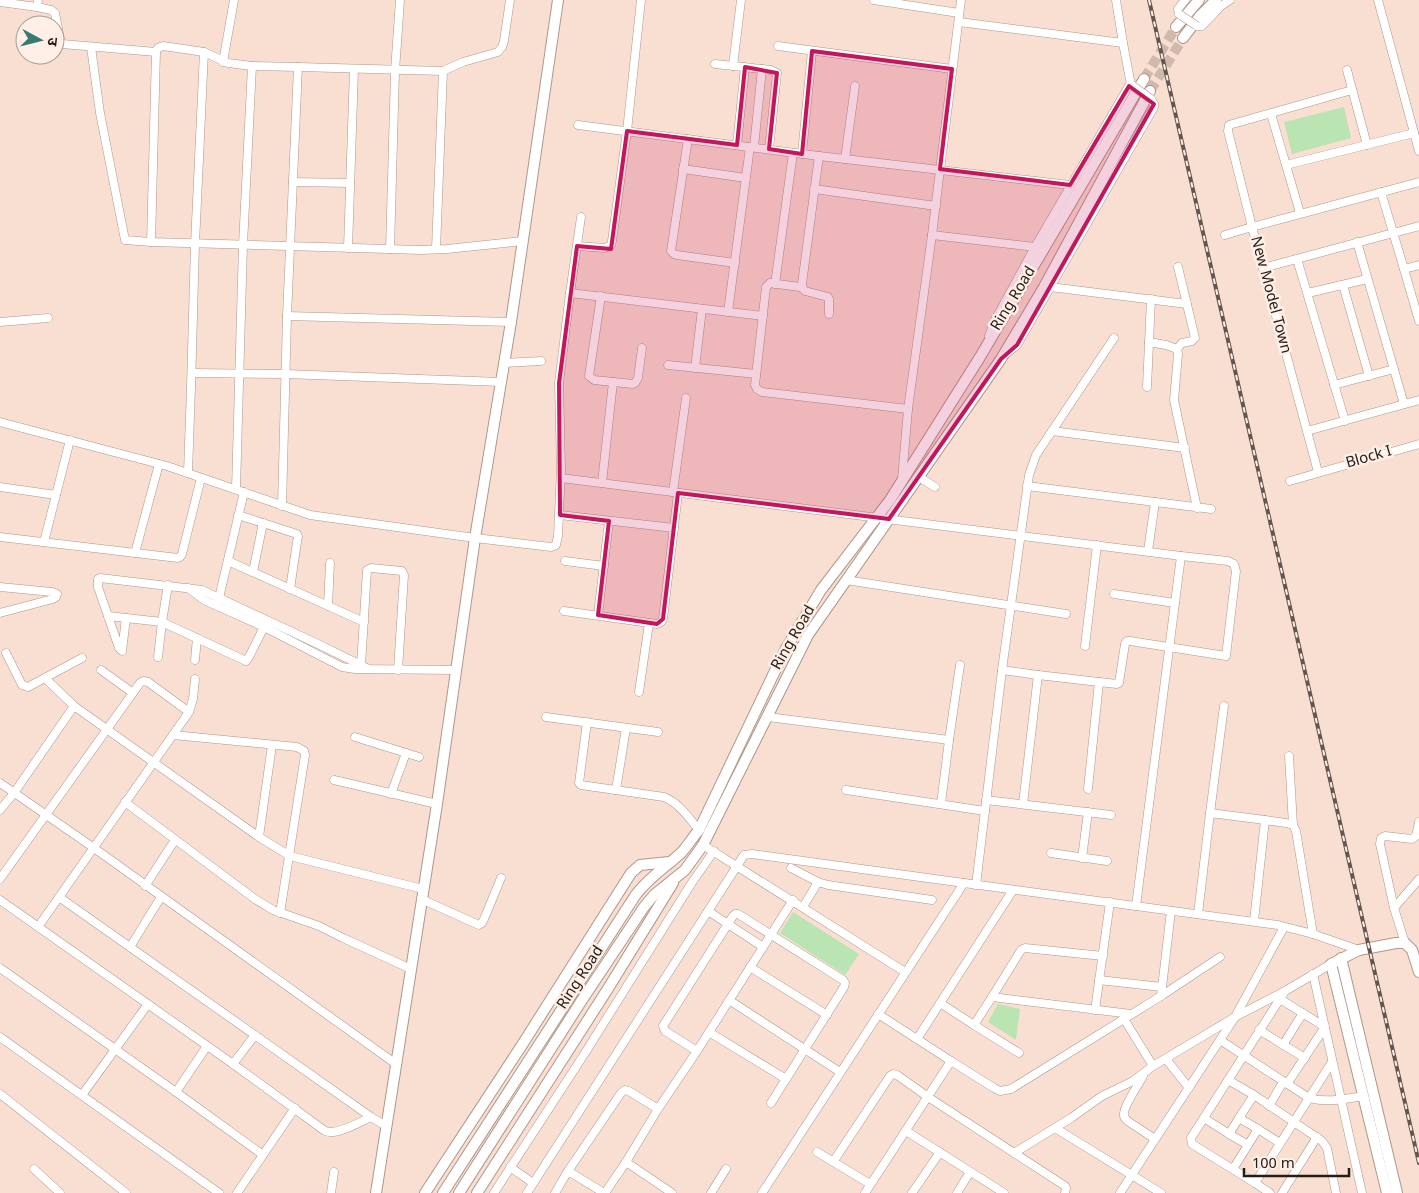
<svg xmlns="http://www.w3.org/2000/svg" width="1419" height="1193" viewBox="0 0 1419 1193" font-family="Georgia,'Noto Sans Devanagari',serif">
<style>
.green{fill:#bae5b3}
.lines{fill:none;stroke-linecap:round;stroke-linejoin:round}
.tertiary-tunnel{stroke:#cfb8ac;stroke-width:10;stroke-dasharray:10 5;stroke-linecap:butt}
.minor-casing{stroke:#af978a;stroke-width:9}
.tertiary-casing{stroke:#af978a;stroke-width:12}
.minor{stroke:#fff;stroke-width:8}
.tertiary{stroke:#fff;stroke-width:10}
.rail-casing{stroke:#64564f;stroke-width:4}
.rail{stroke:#ffefe6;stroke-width:2;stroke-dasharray:5.5;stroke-linecap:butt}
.minor-bridge-casing{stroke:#af978a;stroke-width:9;stroke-linecap:butt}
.minor-bridge{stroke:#fff;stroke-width:8}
.marked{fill:#c2185b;fill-opacity:0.2;stroke:#c2185b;stroke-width:4;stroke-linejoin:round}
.labels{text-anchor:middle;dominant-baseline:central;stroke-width:5;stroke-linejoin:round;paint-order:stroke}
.street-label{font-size:15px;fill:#261d18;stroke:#ffefe6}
</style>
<rect width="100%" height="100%" fill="#f9dfd1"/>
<g class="green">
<path d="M1344,107L1351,138L1292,154L1284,122Z"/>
<path d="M793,912L859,954L845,975L780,933Z"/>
<path d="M998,1004L1020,1009L1016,1040L988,1022Z"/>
</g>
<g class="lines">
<g class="tertiary-tunnel">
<path d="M1144,79L1176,27"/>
<path d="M1150,91L1183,38"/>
</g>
<defs>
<g id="minor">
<path d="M874,0L959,13"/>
<path d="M1116,0L1123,43L1131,85"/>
<path d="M1378,0L1419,151"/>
<path d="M0,2L37,7L38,0"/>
<path d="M37,7L51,10L55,13L60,39L62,44L156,52L151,242"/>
<path d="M1179,14L1178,9L1185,0"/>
<path d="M959,22L1123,43"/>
<path d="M1197,26H1202L1221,6L1230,0"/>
<path d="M778,46L952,69"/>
<path d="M91,47L100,113L125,240L151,242L421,250L447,249L523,241"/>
<path d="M156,52L158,48L163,46L204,52"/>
<path d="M223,62L234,0"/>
<path d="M715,64L771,70L777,73L769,149"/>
<path d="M733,66L741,0"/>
<path d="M298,67L443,71"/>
<path d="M1347,70L1367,145"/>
<path d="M1271,114L1286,165"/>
<path d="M578,125L819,156"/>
<path d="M688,139L671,251L674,254L677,255L735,263"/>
<path d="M737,145L745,67"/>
<path d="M754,147L762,69"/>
<path d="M802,154L812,51"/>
<path d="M845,159L855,86"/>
<path d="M683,169L746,178"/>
<path d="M293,182L350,183"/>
<path d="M814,189L936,206"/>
<path d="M1381,192L1404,269"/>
<path d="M1300,213L1286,165L1414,133"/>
<path d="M932,235L1035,247"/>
<path d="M1225,235L1252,227L1228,131L1229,125L1352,90"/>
<path d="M1357,242L1404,404"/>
<path d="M577,246L605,248L611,245L612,241L627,131L641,0"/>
<path d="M348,248L354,69"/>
<path d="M390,249L395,71L400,0"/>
<path d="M436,249L443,71L463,62L498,52L502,47L504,41L510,0"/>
<path d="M1297,259L1345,421"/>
<path d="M1419,265L1404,269L1419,321"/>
<path d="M1263,268L1419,226"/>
<path d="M775,284L793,153"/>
<path d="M1343,285L1369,376"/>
<path d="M801,286L805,291L828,297L829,299V314"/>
<path d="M1050,287L1187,304"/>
<path d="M570,293L581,217"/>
<path d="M1308,293L1367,279"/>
<path d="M601,296L589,376L594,380L633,384L635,383L638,378L642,348"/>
<path d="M728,312L750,147"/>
<path d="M287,316L511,322"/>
<path d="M0,322L48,318"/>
<path d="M989,336L994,322L1035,247L1129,86H1133"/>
<path d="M1149,342L1166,345L1177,349L1178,354L1174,400L1197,508"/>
<path d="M1177,349L1182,343L1192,341L1195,338L1178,267"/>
<path d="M1006,354L1017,345L1154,107V104L1151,99"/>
<path d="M504,363L541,361"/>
<path d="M668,365L756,374"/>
<path d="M695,368L702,309"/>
<path d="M192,373L285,374L501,382"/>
<path d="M1334,385L1394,369"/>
<path d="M1147,387L1151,299"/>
<path d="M908,409L762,392L757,389L755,385L766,287L770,283L800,287L802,284L819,156L1070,185"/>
<path d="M0,422L167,466L310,515L475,538L551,547L556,545L558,536L561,469L559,383L570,293L763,316"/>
<path d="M1052,431L1185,448"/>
<path d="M1307,431L1419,400"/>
<path d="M1318,472L1252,227L1419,182"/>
<path d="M188,473L191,387L195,244L204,52L228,63L252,66"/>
<path d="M919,477L935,487"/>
<path d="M561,478L1181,556L1136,906"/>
<path d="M902,479L908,409L932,235L961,0"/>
<path d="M1290,481L1419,444"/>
<path d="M602,483L613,382"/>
<path d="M1027,486L1211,509"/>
<path d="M0,487L56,495"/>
<path d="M236,489L243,245L252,66L298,67L287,316L282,506"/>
<path d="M673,492L686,398"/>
<path d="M238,515L297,534L298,537L297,542L290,589"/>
<path d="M560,515L674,528"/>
<path d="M0,537L178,558L180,557L182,554L201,478"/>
<path d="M44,542L70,440"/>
<path d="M1148,551L1155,502"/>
<path d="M135,553L159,464"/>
<path d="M228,561L364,622"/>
<path d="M565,561L604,566"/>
<path d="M253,572L263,523"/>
<path d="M846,580L1066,614"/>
<path d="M0,587L52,592L57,594L56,597L53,599L0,613"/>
<path d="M188,588L204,600L264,627L342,667L355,669L457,670"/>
<path d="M1114,594L1175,603"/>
<path d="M218,602L244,492"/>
<path d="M328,606L330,563"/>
<path d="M564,611L657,624L661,622L663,619L678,493"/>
<path d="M598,615L609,521"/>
<path d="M108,616L162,622L246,661L249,657L266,623"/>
<path d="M126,618L122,651L119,648L98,587V579L100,578L202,590L318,644L369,669"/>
<path d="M1085,646L1097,545"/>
<path d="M6,653L22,685L28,687L82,658"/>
<path d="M158,657L162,622L168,585"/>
<path d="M195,660L197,638"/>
<path d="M361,665L367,570L371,568L402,571L404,575L398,670"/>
<path d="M101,670L133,693"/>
<path d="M1002,670L1038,675L1023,804"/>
<path d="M1038,675L1099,682L1088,789"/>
<path d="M45,678L74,706"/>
<path d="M1099,682L1117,684L1119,683L1125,644L1127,641H1130L1226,656L1236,571L1234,564L1228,561L1181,556"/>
<path d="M639,692L649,623"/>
<path d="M189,712L193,699L195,679"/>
<path d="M546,717L658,732"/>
<path d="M768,717L949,740"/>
<path d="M587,722L579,783L581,785L664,797C679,803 688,817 699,830"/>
<path d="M173,735L297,747L304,751L305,755L280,913"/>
<path d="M355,737L419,757"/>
<path d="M1289,756L1293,825"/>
<path d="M334,780L437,804"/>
<path d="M0,783L94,848L396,1064"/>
<path d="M616,790L626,728"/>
<path d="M846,790L985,811"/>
<path d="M391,794L406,753"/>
<path d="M986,800L1111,815"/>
<path d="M125,802L255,899L273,910L319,926L343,938L411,969"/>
<path d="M941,804L949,740L960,665"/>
<path d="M0,810L14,793L74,706L259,837L290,856L423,889"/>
<path d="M1210,813L1224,706"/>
<path d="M259,837L272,745"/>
<path d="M703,845L905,972"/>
<path d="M1051,853L1107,861"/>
<path d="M1082,858L1088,812"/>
<path d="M791,868L818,882L828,885L932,900"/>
<path d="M0,879L140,683L143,681L148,682L189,712L38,927"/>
<path d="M976,885L1002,670L1029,475L1036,455L1114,338"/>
<path d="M145,886L175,840"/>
<path d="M59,897L371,1117L386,1126"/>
<path d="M421,899L479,925L482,923L484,919L501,878"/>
<path d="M0,900L233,1064L325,1131C336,1136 360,1122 371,1117"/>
<path d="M803,907L818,882"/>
<path d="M1394,908L1419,879"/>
<path d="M708,911L763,947"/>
<path d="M1198,914L1210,813L1265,820"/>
<path d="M1254,921L1265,820L1286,823L1293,825L1296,831L1313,934"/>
<path d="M1405,943L1394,908L1380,844L1381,838L1385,836L1412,839L1416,836L1419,822"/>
<path d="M130,947L161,897"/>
<path d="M1103,956L1025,948L1021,950L992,997L1131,1014"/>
<path d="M750,967L827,1015"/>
<path d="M0,968L176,1092L263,1155"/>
<path d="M1313,974L1362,1193"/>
<path d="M1099,980L1162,987"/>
<path d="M1285,991L1191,1138L1192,1144L1255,1183L1332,1062"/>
<path d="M1161,996L1171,911"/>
<path d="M992,997L974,1025L1019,1053"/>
<path d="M1280,999L1325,1027L1287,1084"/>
<path d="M729,1000L840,1072"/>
<path d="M940,1003L974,1025"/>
<path d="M1095,1010L1110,902"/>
<path d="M1124,1019L1153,1066L1235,1017L1284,927"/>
<path d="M1259,1030L1305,1058"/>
<path d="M709,1032L786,1079"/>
<path d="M0,1037L219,1193"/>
<path d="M917,1039L1013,890"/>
<path d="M1220,1040L1309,1098C1327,1103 1345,1099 1364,1096"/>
<path d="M1283,1045L1303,1013"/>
<path d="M697,1051L665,1031L663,1026L733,916L735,914H738L843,980L845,983L844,987L771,1103"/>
<path d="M1166,1059L1189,1088"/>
<path d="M951,1061L994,1088L1000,1091L1011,1089L1161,996L1220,957"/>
<path d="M233,1064L255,1035"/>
<path d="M1143,1076C1139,1084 1122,1108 1124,1116C1125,1119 1126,1120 1129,1122L1155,1139"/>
<path d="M1228,1080L1254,1095L1322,1141L1327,1148L1336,1193"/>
<path d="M176,1092L207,1046"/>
<path d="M0,1094L126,1193"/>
<path d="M82,1095L148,1004"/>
<path d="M1254,1095L1239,1118L1258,1129"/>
<path d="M1269,1106L1283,1082"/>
<path d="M1204,1118L1229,1134"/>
<path d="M1239,1118L1229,1134L1248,1145"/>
<path d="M1055,1128L1161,1193"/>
<path d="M906,1131L1004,1193"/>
<path d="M817,1152L870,1184"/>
<path d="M1014,1153L1071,1118L1102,1096L1133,1081L1153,1066"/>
<path d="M626,1162L672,1193"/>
<path d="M833,1162L890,1076L893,1074L897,1075L928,1097L1065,1186L1066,1188L1065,1193"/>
<path d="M510,1167L533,1183"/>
<path d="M34,1169L60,1193"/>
<path d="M1233,1169L1258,1129L1280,1143"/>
<path d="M568,1171L604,1193"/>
<path d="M1255,1183L1270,1193"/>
<path d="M237,1193L295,1108"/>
<path d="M331,1193L334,1172"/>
<path d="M494,1193L585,1053L691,884L714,851"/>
<path d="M527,1193L744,855L752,854L964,883"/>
<path d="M555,1193L568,1171L621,1093L625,1090L629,1091L658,1109"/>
<path d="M605,1193L626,1162L658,1109L697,1051L793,900"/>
<path d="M711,1193L726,1169"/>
<path d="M762,1193L964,883L1278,925L1313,934L1359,950"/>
<path d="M865,1193L951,1061L878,1014"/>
<path d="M912,1193L940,1152"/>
<path d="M957,1193L970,1172"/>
<path d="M1120,1193L1235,1017L1285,991L1331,964"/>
<path d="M1282,1193L1317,1137"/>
</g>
<g id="tertiary">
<path d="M1176,27L1199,0"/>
<path d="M1183,38L1200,16L1216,0"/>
<path d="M1341,958L1397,1193"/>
<path d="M376,1193L437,804L475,538L511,322L558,0"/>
<path d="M425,1193L522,1045L631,873L640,865L669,862"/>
<path d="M443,1193L635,896C648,878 666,867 682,852C688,845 693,837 699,830L785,650L821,590L890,500L980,357L1144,79"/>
<path d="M459,1193L582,1000L644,907L654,895L685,870L703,845L808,635L1001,359L1044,287L1150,91"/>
<path d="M477,1193L609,987L673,883"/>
<path d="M1387,1193L1331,964L1359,950L1396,943H1405L1412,950L1419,972"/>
</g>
</defs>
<use href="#minor" class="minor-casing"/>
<use href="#tertiary" class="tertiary-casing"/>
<use href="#minor" class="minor"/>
<use href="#tertiary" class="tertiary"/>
<defs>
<path id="rail" d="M1149,0L1419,1163"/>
</defs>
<use href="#rail" class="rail-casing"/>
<use href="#rail" class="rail"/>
<defs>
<g id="minor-bridge">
<path d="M1179,14L1197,26"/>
<path d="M1133,86L1151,99"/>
</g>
</defs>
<use href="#minor-bridge" class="minor-bridge-casing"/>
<use href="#minor-bridge" class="minor-bridge"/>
</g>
<path class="marked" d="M812,51L952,69L940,169L1070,185L1129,86L1154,104L1017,345L1001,359L889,519L678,493L663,619L657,624L598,615L609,521L560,515L559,383L577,246L611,249L627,131L737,145L745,67L777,73L769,149L802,154Z"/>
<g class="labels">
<g class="street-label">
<text transform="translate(1270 295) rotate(75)">New Model Town</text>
<text transform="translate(1014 299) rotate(-59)">Ring Road</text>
<text transform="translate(1369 458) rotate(-16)">Block I</text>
<text transform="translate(794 638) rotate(-60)">Ring Road</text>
<text transform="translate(581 978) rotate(-57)">Ring Road</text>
</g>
</g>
<g transform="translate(40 40) rotate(97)"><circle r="24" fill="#ffefe6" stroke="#a89b94"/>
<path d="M0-4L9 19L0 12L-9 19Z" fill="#357b71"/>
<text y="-8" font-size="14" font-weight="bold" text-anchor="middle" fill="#261d18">उ</text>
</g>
<path d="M1244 1168v8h105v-8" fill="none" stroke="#261d18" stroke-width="2.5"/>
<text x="1252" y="1168" font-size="15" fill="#261d18" stroke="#ffefe6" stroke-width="4" paint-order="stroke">100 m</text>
</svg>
